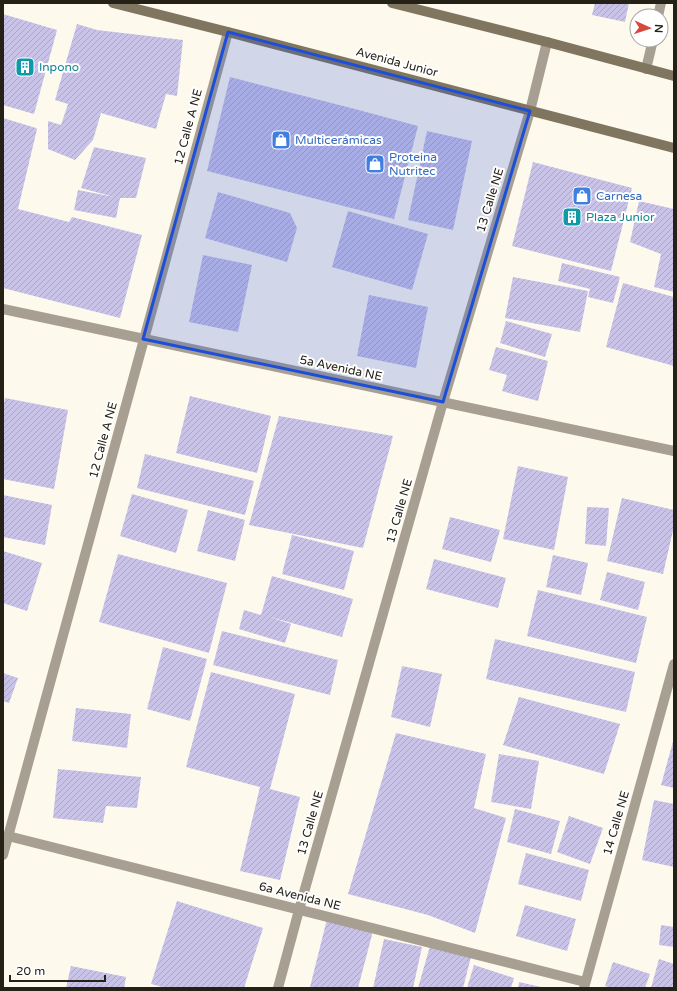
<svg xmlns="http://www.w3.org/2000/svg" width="677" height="991" viewBox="0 0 677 991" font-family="'Varela Round',sans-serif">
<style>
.building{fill:url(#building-hatch)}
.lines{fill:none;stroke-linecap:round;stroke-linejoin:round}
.street{stroke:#a79f91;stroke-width:10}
.secondary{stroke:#80755f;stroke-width:10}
.marked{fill:#1d4ed8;fill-opacity:0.2;stroke:#1d4ed8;stroke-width:3;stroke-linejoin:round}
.labels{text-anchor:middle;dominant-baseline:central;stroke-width:4;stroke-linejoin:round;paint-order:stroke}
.street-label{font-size:12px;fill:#252116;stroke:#fff}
.culture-label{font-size:12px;fill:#0d838f;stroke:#fff;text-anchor:start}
.shop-label{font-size:12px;fill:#366cbe;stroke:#fff;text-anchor:start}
</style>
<defs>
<pattern id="building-hatch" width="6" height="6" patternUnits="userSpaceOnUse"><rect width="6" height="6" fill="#cac3e8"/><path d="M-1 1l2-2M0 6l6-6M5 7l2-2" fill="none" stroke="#ada7c6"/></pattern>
</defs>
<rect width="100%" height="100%" fill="#fef9ed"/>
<g class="building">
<path d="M595,3H629L625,22L592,15Z"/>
<path d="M3,14L57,30L34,114L3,105Z"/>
<path d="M77,24L97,30L183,40L177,96L166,94L156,129L101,113L93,140L75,160L48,149V121L61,125L68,104L55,100Z"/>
<path d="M230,77L355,109L418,126L394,219L207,171Z"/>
<path d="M3,118L36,128L37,129L18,209L69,222L72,217L142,235L120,318L3,288Z"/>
<path d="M427,131L472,141L453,230L408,220Z"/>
<path d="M94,147L146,158L136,198H120L116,218L74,210L78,190L114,197L81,188Z"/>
<path d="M533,162L632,188L611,271L512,246Z"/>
<path d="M218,192L290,213L297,228L287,262L205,238Z"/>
<path d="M639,201L674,209V292L654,287L661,254L630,242Z"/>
<path d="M348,211L428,234L412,290L332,267Z"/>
<path d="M203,255L252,265L238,332L189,322Z"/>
<path d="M562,263L620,277L613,303L588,297L590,289L558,281Z"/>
<path d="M513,277L588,291L580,332L505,318Z"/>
<path d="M623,283L674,297V366L606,347Z"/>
<path d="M369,295L428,307L416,368L357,356Z"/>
<path d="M506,321L552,334L545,357L500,343Z"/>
<path d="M496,347L548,361L538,401L502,391L507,375L489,370Z"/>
<path d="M190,396L271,416L257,473L176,453Z"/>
<path d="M5,398L68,410L54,489L3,479V408Z"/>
<path d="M279,416L393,436L363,548L249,525Z"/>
<path d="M145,454L254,481L245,515L137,488Z"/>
<path d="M518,466L568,477L554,550L503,539Z"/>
<path d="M132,494L188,510L176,553L120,536Z"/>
<path d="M3,495L52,505L45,545L3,537Z"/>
<path d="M622,498L674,510V526L663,574L607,561Z"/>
<path d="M587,507L609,508L606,546L585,544Z"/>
<path d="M208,510L245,520L235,561L197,551Z"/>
<path d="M450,517L500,530L491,562L442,549Z"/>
<path d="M292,535L354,551L344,590L282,574Z"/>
<path d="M3,551L42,563L27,611L3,603Z"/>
<path d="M118,554L227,583L209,653L99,622Z"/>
<path d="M553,555L588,563L581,595L546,587Z"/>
<path d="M434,559L506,578L498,608L426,589Z"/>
<path d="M607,572L645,582L638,610L600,600Z"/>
<path d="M272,576L353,599L342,637L270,617L291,624L285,643L239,629L244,610L261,615Z"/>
<path d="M538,590L647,617L636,663L527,636Z"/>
<path d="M222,631L338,660L330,695L213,665Z"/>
<path d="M495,639L635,672L626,712L486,679Z"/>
<path d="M163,647L207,659L190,721L147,709Z"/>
<path d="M402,666L442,674L430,727L391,717Z"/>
<path d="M211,672L295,694L270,789L300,797L280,880L240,871L260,787L186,767Z"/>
<path d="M3,673L18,678L9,703L3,701Z"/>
<path d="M519,697L620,724L604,774L503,745Z"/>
<path d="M76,708L131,714L127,748L72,741Z"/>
<path d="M396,733L486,754L474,808L506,818L475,933L428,915L348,894Z"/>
<path d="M674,738V788L661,785Z"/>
<path d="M499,754L539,761L531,809L491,802Z"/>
<path d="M58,769L141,777L137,808L106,806L103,823L53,818Z"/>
<path d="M654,800L674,804V867L642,860Z"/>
<path d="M515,809L560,821L551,854L507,842Z"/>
<path d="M569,816L603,828L590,864L557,852Z"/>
<path d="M526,853L589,870L581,901L518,884Z"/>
<path d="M177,901L263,928L244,988H166L151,984Z"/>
<path d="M525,905L576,919L567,951L516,936Z"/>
<path d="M327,919L373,931L358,988H314L310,987Z"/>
<path d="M661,925L674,927V947L659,945Z"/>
<path d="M384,939L422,947L413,988H373Z"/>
<path d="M430,946L471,957L463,988H418Z"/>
<path d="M659,959L674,964V988H651Z"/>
<path d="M613,962L650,974L645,988H611L605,986Z"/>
<path d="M474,965L514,978L511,988H467Z"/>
<path d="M71,966L126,977L124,988H66Z"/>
<path d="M519,982L541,987L540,988H518Z"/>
</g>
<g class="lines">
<g class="street">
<path d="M658,16L661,3"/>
<path d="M646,69L653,40"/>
<path d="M3,309L674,451"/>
<path d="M8,836L585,982"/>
<path d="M3,855L228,32"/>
<path d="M278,988L299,910L443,402L530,111L547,42"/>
<path d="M584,988L674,664"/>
</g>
<g class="secondary">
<path d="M113,3L228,32L674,148"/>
<path d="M392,3L547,42L674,76"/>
</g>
</g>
<path class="marked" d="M228,32L530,111L443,402L143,339Z"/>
<defs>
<symbol id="building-square" viewBox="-11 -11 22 22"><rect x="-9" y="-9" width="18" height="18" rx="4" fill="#0f9aa8" stroke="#fff"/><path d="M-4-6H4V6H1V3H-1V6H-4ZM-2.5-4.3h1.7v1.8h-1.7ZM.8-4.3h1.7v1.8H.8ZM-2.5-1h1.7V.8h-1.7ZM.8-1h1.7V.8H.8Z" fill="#fff"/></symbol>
<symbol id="shop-square" viewBox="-11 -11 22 22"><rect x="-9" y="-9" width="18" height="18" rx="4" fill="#3f7fe0" stroke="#fff"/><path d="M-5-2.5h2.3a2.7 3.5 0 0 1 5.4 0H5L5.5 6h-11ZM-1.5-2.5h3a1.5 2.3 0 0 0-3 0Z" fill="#fff"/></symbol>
</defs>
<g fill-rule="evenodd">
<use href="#building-square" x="14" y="56" width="22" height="22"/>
<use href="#shop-square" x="270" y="129" width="22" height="22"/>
<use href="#shop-square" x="364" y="153" width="22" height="22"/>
<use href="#shop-square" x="571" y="185" width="22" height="22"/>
<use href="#building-square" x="561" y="206" width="22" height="22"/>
</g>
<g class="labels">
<g class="street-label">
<text transform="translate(397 62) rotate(15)">Avenida Junior</text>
<text transform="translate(188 127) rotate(-75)">12 Calle A NE</text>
<text transform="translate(490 200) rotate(-73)">13 Calle NE</text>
<text transform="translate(341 368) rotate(12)">5a Avenida NE</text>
<text transform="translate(103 440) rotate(-75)">12 Calle A NE</text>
<text transform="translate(399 511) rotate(-74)">13 Calle NE</text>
<text transform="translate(310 823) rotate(-74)">13 Calle NE</text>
<text transform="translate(616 823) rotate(-74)">14 Calle NE</text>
<text transform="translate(300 896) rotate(14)">6a Avenida NE</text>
</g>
<g class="culture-label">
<text x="39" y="67">Inpono</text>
<text x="586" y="217">Plaza Junior</text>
</g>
<g class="shop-label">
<text x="295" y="140">Multicerámicas</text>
<text x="389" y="157">Proteina<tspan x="389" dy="14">Nutritec</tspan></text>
<text x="596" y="196">Carnesa</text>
</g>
</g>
<rect width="677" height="991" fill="none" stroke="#252116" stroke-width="8"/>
<g transform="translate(649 28) rotate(93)"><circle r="19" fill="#ffffff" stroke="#a8a6a2"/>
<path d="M0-3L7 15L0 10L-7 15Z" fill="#d6493b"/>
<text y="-6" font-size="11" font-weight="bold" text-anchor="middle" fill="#252116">N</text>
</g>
<path d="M10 975v6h95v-6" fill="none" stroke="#252116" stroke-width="2"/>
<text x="16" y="975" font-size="12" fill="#252116" stroke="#ffffff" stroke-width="3" paint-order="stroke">20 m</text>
</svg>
